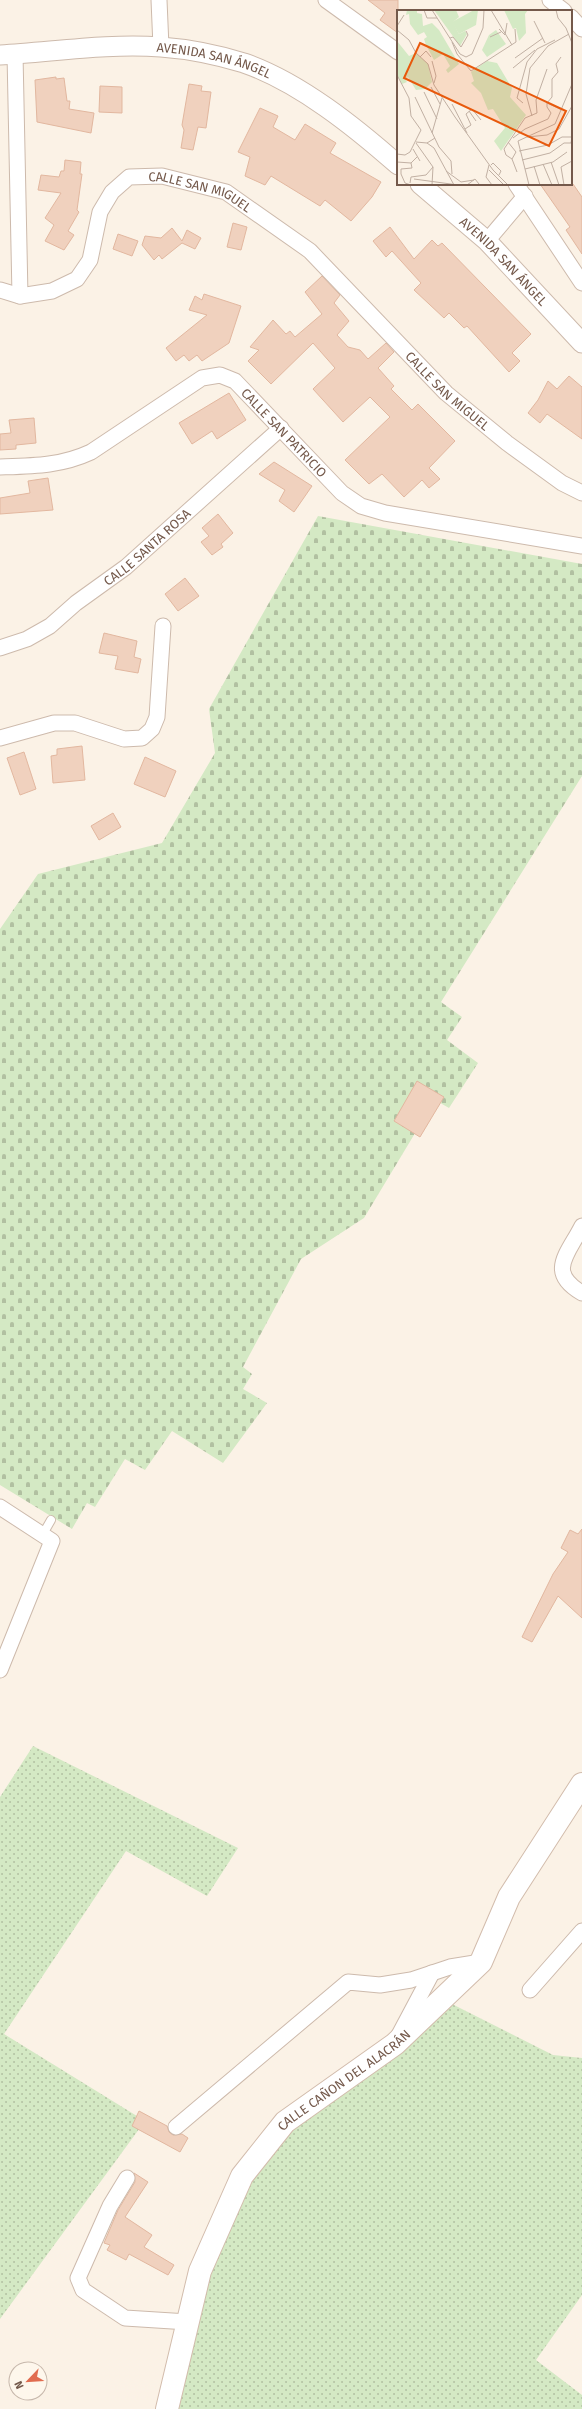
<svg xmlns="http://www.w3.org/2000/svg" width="582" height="2409" viewBox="0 0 582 2409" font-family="'Fira Sans',sans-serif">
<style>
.grass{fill:url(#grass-dots)}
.cemetery{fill:url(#cemetery-stones)}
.building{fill:#f0d1be;stroke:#e2b79f}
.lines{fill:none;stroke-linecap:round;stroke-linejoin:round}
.service-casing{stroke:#cdbaac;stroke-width:10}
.minor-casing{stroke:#cdbaac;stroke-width:17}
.tertiary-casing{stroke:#cdbaac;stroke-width:21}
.secondary-casing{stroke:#d2bcac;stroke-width:24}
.service{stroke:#fff;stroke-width:8}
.minor{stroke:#fff;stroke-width:15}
.tertiary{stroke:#fff;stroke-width:19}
.secondary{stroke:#fff;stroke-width:22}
.labels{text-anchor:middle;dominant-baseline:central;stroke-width:3;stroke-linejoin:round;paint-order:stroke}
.street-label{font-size:13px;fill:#74594b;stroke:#fef7ec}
.inset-road{fill:none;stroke:#c1b0a3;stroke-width:1}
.view{fill:#e8590c;fill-opacity:0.15;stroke:#e8590c;stroke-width:2}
.inset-edge{fill:none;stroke:#74594b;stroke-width:2}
</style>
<defs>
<pattern id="grass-dots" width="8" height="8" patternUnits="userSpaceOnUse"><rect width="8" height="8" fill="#d4e9c4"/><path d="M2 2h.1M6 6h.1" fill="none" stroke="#b1c0a1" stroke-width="1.8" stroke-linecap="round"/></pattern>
<pattern id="cemetery-stones" width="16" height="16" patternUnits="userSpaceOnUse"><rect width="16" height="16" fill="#d4e9c4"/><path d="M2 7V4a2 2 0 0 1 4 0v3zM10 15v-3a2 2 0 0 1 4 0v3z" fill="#b1c0a1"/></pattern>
</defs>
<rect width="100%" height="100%" fill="#fbf2e6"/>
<g class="grass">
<path d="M33,1746L238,1848L207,1896L126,1851L4,2034L145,2121L0,2319V1797Z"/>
<path d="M452,2004L553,2055L582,2058V2295L536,2360L582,2395V2409H167L200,2271L285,2122Z"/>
</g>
<path class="cemetery" d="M318,516L582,564V776L441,1002L462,1017L447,1040L478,1063L449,1108L435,1100L364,1218L301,1259L243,1367L252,1374L243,1389L267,1403L223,1463L172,1431L145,1470L125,1459L95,1507L87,1503L72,1529L0,1485V929L38,874L162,843L215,753L209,709Z"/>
<g class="building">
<path d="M368,0H398V33L380,20L385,13Z"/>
<path d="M56,77V79L64,78L67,101H70L69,109L94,113L91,133L37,122L35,80Z"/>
<path d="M189,84L202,86L201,91L211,92L206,128L198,127L193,150L181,148L184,130L182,125Z"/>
<path d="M100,86L122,87V113L99,112Z"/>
<path d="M260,108L278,116L273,127L295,140L305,124L336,143L330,153L381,182L372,197L351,221L325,200L320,206L271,176L265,185L245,176L250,157L238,152Z"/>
<path d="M65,160L81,162L80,174H82L77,210L79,212L68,231L74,235L64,250L45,241L54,225L45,218L61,193L38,190L41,175L59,177L61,171H64Z"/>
<path d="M540,184H573L582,197V254L566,230L570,227Z"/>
<path d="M233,223L247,227L241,250L227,247Z"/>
<path d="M390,227L414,259L432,240L438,246L442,243L531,334L512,353L520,361L509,372L467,326L464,328L449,313L444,318L414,290L421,283L392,251L386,257L373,241Z"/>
<path d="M172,228L182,241L187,230L201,238L195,249L182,243L162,259L159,255L154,260L142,245L145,236L161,238Z"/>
<path d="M118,234L138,241L132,256L113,249Z"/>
<path d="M322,276L340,295L334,303L349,321L337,335L348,347L360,350L368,359L386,343L394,352L378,368L394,386L391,389L412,410L418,404L455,441L429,468L440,479L429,488L422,480L404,497L382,474L369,484L345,460L390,417L370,397L343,422L313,389L335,368L313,343L271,384L248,361L259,350L250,347L273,320L286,334L290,331L295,337L322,314L305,292Z"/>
<path d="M204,294L241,306L229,343L202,361L197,355L189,361L184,355L176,361L166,348L207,315L189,310L195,296L202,300Z"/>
<path d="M569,376L582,387V439L547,414L540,423L528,413L538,400L548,381L557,389Z"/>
<path d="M229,393L246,420L217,439L212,431L192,444L179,423Z"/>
<path d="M34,418L36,443L16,445V449L0,450V434L11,433L9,420Z"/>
<path d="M274,462L312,486L294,512L279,501L285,490L259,474Z"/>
<path d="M48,478L53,510L0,514V498L30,493L28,481Z"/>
<path d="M218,514L233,533L221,544L223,547L212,555L201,542L209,536L202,528Z"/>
<path d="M185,578L199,596L178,611L165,594Z"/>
<path d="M104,633L137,641L134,657L141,659L138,673L115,669L118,656L99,653Z"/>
<path d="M82,746L85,780L53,783L51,756L57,755V749Z"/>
<path d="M24,752L36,789L20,795L7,758Z"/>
<path d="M145,757L176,771L165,797L134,784Z"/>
<path d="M113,813L121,827L99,840L91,826Z"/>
<path d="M417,1081L444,1097L420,1137L394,1121Z"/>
<path d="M582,1529V1618L558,1596L532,1642L522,1637L553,1574L568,1552L561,1548L570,1530L578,1534Z"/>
<path d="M139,2111L167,2126L169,2132L173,2135L182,2134L188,2138L180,2152L132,2126Z"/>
<path d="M134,2173L148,2182L125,2217L152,2235L144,2247L174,2265L168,2275L129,2254L126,2260L107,2250L110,2245L104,2243L118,2210L135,2182Z"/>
</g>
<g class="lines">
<defs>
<path id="service" d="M43,1534L51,1520"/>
<g id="minor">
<path d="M159,0L161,47"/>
<path d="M326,0L398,52"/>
<path d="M550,0L564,11"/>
<path d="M571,17L582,29"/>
<path d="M15,54L20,296"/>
<path d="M516,184L582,283"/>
<path d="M487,241L525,196"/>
<path id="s1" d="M0,290L20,296L52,291L77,279L90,260L100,212L112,192L129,177L162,176L226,192L310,251L446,393L507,443L562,483L582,493"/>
<path id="s2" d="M0,467C33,466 61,466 91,452L202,378L220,375L235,381L342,493L361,506L385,513L582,546"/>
<path id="s3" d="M0,648L27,639L50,626L76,603L126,567L281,428"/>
<path d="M0,738L54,723H75L124,739L142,738L152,729L157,717L163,626"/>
<path d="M582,1226C568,1254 546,1272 582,1293"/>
<path d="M0,1507L52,1541L0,1670"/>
<path d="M530,1990L582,1931"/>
<path d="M399,2035L432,1973"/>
<path d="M176,2127L348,1982L380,1985L411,1980L450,1967L481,1962"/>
<path d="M127,2178L110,2206L78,2278L83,2290L125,2318L188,2322"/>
</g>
<g id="tertiary">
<path id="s4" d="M0,55C53,52 108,43 161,47C188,49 218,55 244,63C299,82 355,127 398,165"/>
<path id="s5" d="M420,184L487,241L582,343"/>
</g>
<g id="secondary">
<path id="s6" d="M167,2409L200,2271L242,2176L285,2122L395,2044L481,1962L509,1897L582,1784"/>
</g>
</defs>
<use href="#service" class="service-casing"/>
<use href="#minor" class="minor-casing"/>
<use href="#tertiary" class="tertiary-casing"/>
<use href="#secondary" class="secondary-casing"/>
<use href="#service" class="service"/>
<use href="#minor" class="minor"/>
<use href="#tertiary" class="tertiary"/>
<use href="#secondary" class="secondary"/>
</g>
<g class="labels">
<g class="street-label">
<text stroke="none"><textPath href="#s4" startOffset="216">AVENIDA SAN ÁNGEL</textPath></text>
<text stroke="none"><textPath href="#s1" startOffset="273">CALLE SAN MIGUEL</textPath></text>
<text stroke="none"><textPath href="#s5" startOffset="114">AVENIDA SAN ÁNGEL</textPath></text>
<text stroke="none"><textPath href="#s1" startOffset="597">CALLE SAN MIGUEL</textPath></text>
<text stroke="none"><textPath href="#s2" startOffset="332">CALLE SAN PATRICIO</textPath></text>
<text stroke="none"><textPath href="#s3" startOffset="180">CALLE SANTA ROSA</textPath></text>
<text stroke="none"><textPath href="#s6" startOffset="387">CALLE CAÑON DEL ALACRÁN</textPath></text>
</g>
</g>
<g transform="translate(397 10)">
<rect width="175" height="175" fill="#fbf2e6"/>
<path d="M10,0H20V3L25,4L26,16L35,13L42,20L62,54L51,63L49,60L53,56L46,44L37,50L29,35L27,29L30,27L27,22L21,25L13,14L12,4L9,5ZM0,31L12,46L19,43L31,54L35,72L28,79L19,80L11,67L8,69L10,72L5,74L0,64Z" fill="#d4e9c4"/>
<path d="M77,0H81L79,15L62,24L55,12ZM107,0H131L128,4L129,23L122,31L119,18L116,19ZM99,20L109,34L90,47L85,40L92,25ZM90,51L100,53L115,78L113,87L129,105L104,141L97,131L108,118L96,99L91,100L84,83L74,73L77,71L74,62Z" fill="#d4e9c4"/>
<path d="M37,0H59L62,7L56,12L62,24L68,21L70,24L63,36Z" fill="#d4e9c4"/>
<path d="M42,0H56L59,6L49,12Z" fill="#d4e9c4"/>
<path class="inset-road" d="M27,0L30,8H40M35,0L63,44L69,47L75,44L86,18L87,0M94,0L115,35M159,0L161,8L169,18L175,33M137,11L148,33M0,16L7,5M102,19L108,25L110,13M0,20L12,30L19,43L31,54L37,75L58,107L96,160L111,175M93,27L104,22M53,28L56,27L64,37L71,25L69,21M55,32L60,44L74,61L119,32L118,19M23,47L29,41L34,47M118,48L146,28M35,51L39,66L37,73M116,58L138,40M0,65L12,88L14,106L24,120L13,142L8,145L0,144M34,77L43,94M27,82L40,109M18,87L42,137L54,151L55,164M126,93L120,88L130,52L140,39L158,30M150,93L155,87V69L161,62L159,54L164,47M150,93L165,100M55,94L70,123M72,101L79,111M135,106L129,84L133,58L151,36L172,24M68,119L74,115L69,104L75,99L84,110M35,123L45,88M130,127L150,125L162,119L175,96M116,128L128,119L151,109L154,103L150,97V93M19,132L30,133L38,128M111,132L119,142L115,149M19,133L36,157L35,175M30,133L37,138L57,175M16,139L23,151M122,141L151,135L165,127H174M125,150L153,143L167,133H174L175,127M0,152L14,153L20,147M154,152L162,175M14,153L15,158L4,159V164L8,173L14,175M146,154L155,175M92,155L89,167L95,175M94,155L96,153L104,161L102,165M137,156L143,175M128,159L156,152L170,142M92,160L107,175M49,161L64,172L77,170M120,162L115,149L109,145L107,139L128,108L140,103L139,90L150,59M17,169L61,175M13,173L14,167L29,165L36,157M70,175L78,169L82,174M132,175L121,131L158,114L175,74M167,175L164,157L175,151"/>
<path class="view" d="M23,33L169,101L152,136L7,68Z"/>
<rect width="175" height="175" class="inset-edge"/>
</g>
<g transform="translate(28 2381) rotate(245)"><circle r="19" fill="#fef7ec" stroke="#c7b8ac"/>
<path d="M0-3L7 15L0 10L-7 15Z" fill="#e16c4f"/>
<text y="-6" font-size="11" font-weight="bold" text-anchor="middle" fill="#74594b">N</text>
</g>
</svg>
